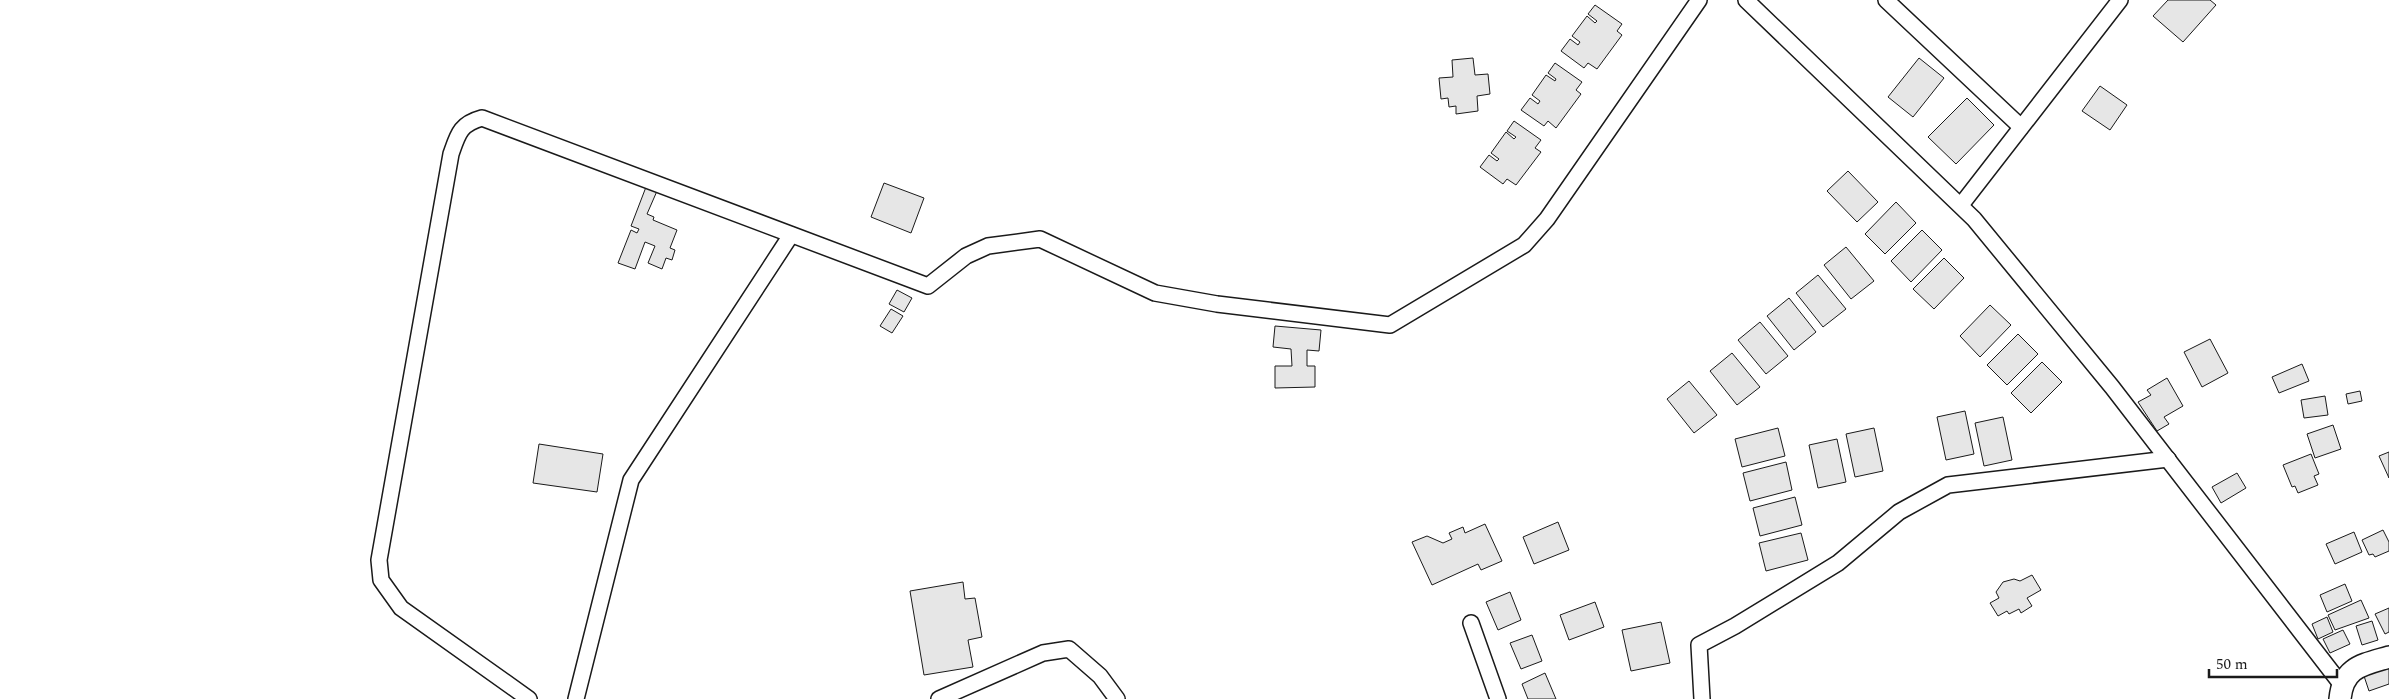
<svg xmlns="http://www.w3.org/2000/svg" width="2389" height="699" viewBox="0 0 2389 699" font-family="Spectral,serif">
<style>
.building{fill:#e6e6e6;stroke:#1a1a1a}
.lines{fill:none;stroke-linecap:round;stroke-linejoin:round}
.street-casing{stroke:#1a1a1a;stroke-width:18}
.secondary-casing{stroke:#1a1a1a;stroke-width:24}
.street{stroke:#fff;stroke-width:15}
.secondary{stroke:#fff;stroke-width:21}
</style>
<rect width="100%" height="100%" fill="#fff"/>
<g class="building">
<path d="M2168,0H2210L2216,5L2183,42L2153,16Z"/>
<path d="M1595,5L1622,24L1617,31L1622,35L1597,69L1588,63L1584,68L1561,51L1570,39L1578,45L1580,42L1572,36L1587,16L1595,23L1597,21L1588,14Z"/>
<path d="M1473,58L1475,75L1488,74L1490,94L1477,96L1478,111L1456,114V106L1449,107L1448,98L1441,99L1439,78L1453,77L1452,60Z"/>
<path d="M1919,58L1944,78L1913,117L1888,97Z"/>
<path d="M1555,63L1582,82L1576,90L1581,94L1556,128L1548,121L1544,126L1521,110L1530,98L1538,104L1540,101L1532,95L1546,75L1555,81L1556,79L1548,73Z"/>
<path d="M2100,86L2127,105L2110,130L2082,111Z"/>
<path d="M1967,98L1994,125L1956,164L1928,137Z"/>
<path d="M1514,121L1541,140L1535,148L1541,152L1516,185L1507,179L1503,184L1480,167L1489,155L1497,161L1499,159L1491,153L1506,132L1514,139L1516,137L1507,131Z"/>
<path d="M1848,171L1878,202L1857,222L1827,191Z"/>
<path d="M884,183L924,198L911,233L871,217Z"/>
<path d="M646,187L657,191L647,214L654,217L653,220L677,230L670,248L675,250L672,260L666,258L662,269L648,263L655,246L645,242L635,269L618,263L631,230L637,233L639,229L631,226Z"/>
<path d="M1896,202L1916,223L1885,254L1865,234Z"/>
<path d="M1922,230L1942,250L1911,282L1891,261Z"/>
<path d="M1846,247L1874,281L1851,299L1824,265Z"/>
<path d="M1944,258L1964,278L1934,309L1913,289Z"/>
<path d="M1818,275L1846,309L1823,327L1796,293Z"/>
<path d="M897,290L912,298L904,312L889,304Z"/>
<path d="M1789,298L1816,332L1794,350L1767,316Z"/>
<path d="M1990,305L2011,325L1980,357L1960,336Z"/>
<path d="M891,309L903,316L892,333L880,326Z"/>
<path d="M1760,322L1788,356L1766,374L1738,340Z"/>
<path d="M1275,326L1321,330L1319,351L1307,350V366H1315V387L1275,388V366H1292L1291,349L1273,347Z"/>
<path d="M2018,334L2038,354L2007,385L1987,365Z"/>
<path d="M2210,339L2228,373L2202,387L2184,352Z"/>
<path d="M1732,353L1760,387L1737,405L1710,371Z"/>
<path d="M2042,362L2062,382L2031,413L2011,393Z"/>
<path d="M2302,364L2309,381L2279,393L2272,377Z"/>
<path d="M2167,378L2183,406L2164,417L2169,424L2157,431L2138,402L2151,395L2147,390Z"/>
<path d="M1689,381L1717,415L1694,433L1667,399Z"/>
<path d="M2360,391L2362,401L2348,404L2346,394Z"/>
<path d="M2325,396L2328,415L2304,418L2301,400Z"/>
<path d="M1965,411L1974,454L1946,460L1937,417Z"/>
<path d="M2003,417L2012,460L1984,466L1975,423Z"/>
<path d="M2333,425L2341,449L2315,458L2307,434Z"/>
<path d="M1778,428L1785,456L1742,467L1735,439Z"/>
<path d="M1874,428L1883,471L1855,477L1846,434Z"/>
<path d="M1837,439L1846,482L1818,488L1809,445Z"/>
<path d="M539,444L603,454L597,492L533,483Z"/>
<path d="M2389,452V478L2379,456Z"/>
<path d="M2311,454L2319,474L2314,476L2318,485L2298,493L2295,486L2292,487L2283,465Z"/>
<path d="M1786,462L1792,490L1750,501L1743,473Z"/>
<path d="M2237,473L2246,488L2221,503L2212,487Z"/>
<path d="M1795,497L1802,525L1760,536L1753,508Z"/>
<path d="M1558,522L1569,550L1534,564L1523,537Z"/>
<path d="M1485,524L1502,561L1481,570L1478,564L1432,585L1412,542L1427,536L1443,543L1452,539L1449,533L1463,527L1465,533Z"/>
<path d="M2383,530L2389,542V551L2375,557L2373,554L2369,555L2362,540Z"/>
<path d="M2354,532L2362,552L2335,564L2326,544Z"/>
<path d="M1801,533L1808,560L1766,571L1759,543Z"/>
<path d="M2032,575L2041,590L2027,598L2032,606L2021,613L2019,609L2009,614L2007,611L1998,616L1990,603L1999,598L1996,592L2003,582L2014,579L2020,581Z"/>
<path d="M963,582L965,599L975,598L982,637L968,640L973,667L924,675L910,591Z"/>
<path d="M2345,584L2352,601L2327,612L2320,595Z"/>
<path d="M1510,592L1521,620L1498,630L1486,602Z"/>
<path d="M2361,600L2369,618L2335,630L2328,615Z"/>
<path d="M1595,602L1604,627L1569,640L1560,615Z"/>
<path d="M2389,608V632L2385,634L2375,614Z"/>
<path d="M2327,617L2333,632L2318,639L2312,624Z"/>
<path d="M2372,621L2378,640L2362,645L2356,626Z"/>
<path d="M1661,622L1670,663L1631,671L1622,630Z"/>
<path d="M2343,630L2350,644L2330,653L2323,639Z"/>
<path d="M1532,635L1542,661L1521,669L1510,643Z"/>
<path d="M2389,667V684L2369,691L2364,676Z"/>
<path d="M1545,673L1556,699H1528L1522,684Z"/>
</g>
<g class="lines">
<defs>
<g id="street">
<path d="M1746,0L1974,219L2112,387L2341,684"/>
<path d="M1886,0L2021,127"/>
<path d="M1961,205L2120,0"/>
<path d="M1471,623L1498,699"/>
<path d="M529,699L401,608L381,580L379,560L451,154C458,134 460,124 482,118L928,286L966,256L988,246L1040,239L1155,293L1217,304L1390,325L1524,245L1547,219L1699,0"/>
<path d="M576,699L631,480L791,235"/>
<path d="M939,699L1043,653L1069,649L1100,676L1117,699"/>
<path d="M1702,699L1699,645L1735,626L1838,563L1899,512L1948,485L2168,459"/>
</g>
<path id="secondary" d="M2340,699C2343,667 2362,665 2389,657"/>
</defs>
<use href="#street" class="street-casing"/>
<use href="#secondary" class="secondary-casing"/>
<use href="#street" class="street"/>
<use href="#secondary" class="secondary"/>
</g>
<path d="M2209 669v8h128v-8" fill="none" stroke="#1a1a1a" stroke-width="2.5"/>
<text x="2216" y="669" font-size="15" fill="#1a1a1a" stroke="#ffffff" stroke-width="4" paint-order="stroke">50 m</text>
</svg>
